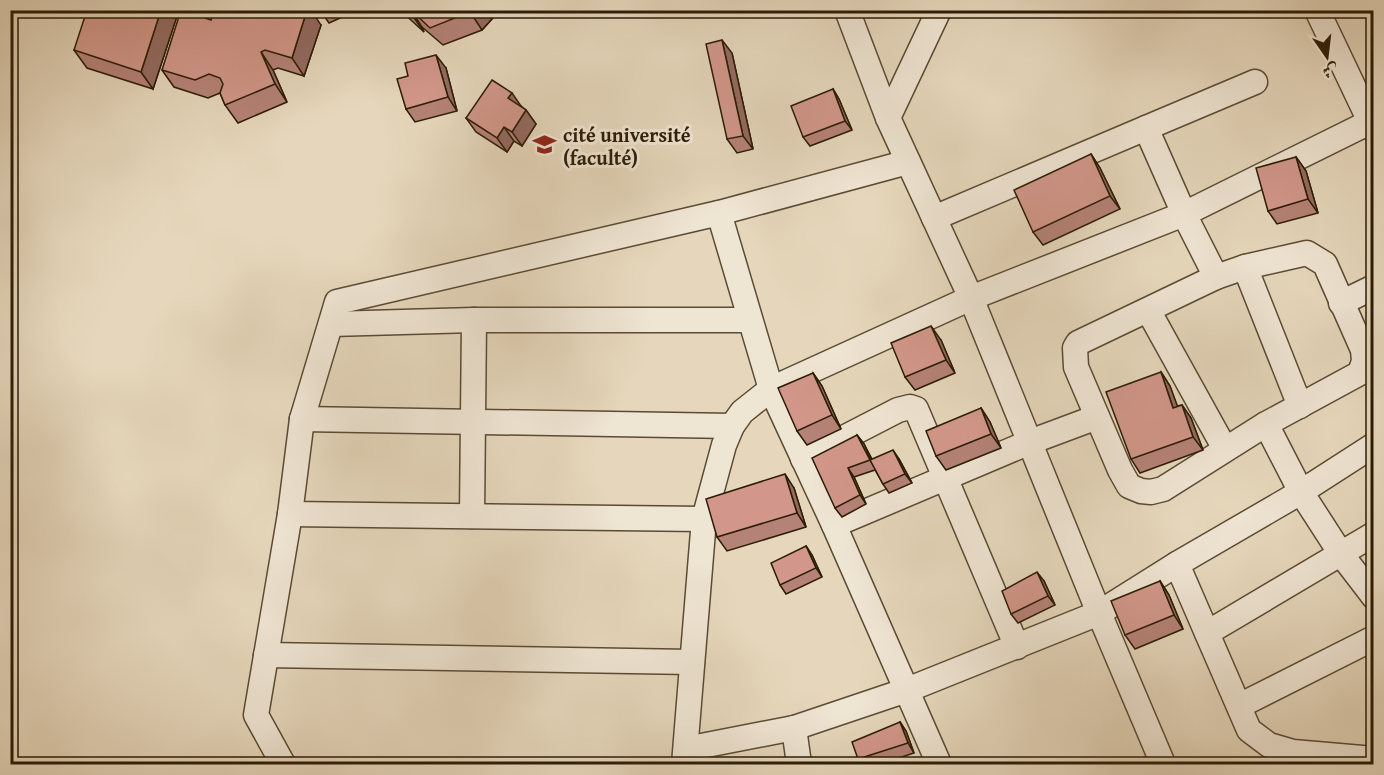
<svg xmlns="http://www.w3.org/2000/svg" width="1384" height="775" viewBox="0 0 1384 775" font-family="'Gentium Book Plus',Amiri,serif">
<style>
.lines{fill:none;stroke-linecap:round;stroke-linejoin:round}
.minor-casing{stroke:#5a4b34;stroke-width:27}
.minor{stroke:#efe5d3;stroke-width:24}
.wall{fill:#b58277;stroke:#2b1c06;stroke-width:1.5}
.shaded-wall{fill:#936a61;stroke:#2b1c06;stroke-width:1.5}
.building{fill:#d2978a;stroke:#2b1c06;stroke-width:1.5}
.labels{text-anchor:middle;dominant-baseline:central;stroke-width:6;stroke-linejoin:round;paint-order:stroke}
.poi-label{font-size:20px;font-weight:bold;fill:#2b1c06;stroke:#efe5d3;text-anchor:start}
</style>
<rect width="100%" height="100%" fill="#e6d7bc"/>
<filter id="stains"><feTurbulence type="fractalNoise" baseFrequency=".00333" numOctaves="4"/><feColorMatrix values="0 0 0 0 .2 0 0 0 0 .09 0 0 0 0 .02 0 0 0 .5 -.17"/></filter>
<radialGradient id="worn" r=".72"><stop offset=".6" stop-color="#630" stop-opacity="0"/><stop offset="1" stop-color="#630" stop-opacity=".3"/></radialGradient>
<g class="lines">
<defs>
<g id="minor">
<path d="M847,10L888,118L971,298L1099,613L1163,764"/>
<path d="M1317,10L1374,130"/>
<path d="M888,118L939,10"/>
<path d="M719,213L771,389L834,525L939,764"/>
<path d="M934,218L1146,128"/>
<path d="M1307,253L1325,264L1363,350L1364,361L1360,373L1266,424L1163,489L1151,492L1141,491L1129,486L1120,470L1076,367L1075,348L1078,343L1216,277L1245,267Z"/>
<path d="M1245,267L1300,406"/>
<path d="M1216,277L1184,214L1146,128L1255,82"/>
<path d="M1341,303L1374,287"/>
<path d="M1148,310L1225,449"/>
<path d="M331,324L474,320H750"/>
<path d="M302,419L732,426"/>
<path d="M1266,424L1301,492L1341,554L1374,597"/>
<path d="M803,459L898,410L910,407L916,409L1017,647"/>
<path d="M290,514L704,519"/>
<path d="M472,516L474,320"/>
<path d="M834,525L1030,442L1097,417"/>
<path d="M1177,564L1249,730L1269,745L1293,752L1374,759"/>
<path d="M1207,633L1374,534"/>
<path d="M266,655L692,662"/>
<path d="M1239,706L1374,638"/>
<path d="M794,728L799,764"/>
<path d="M686,749L794,728L907,690L1099,613L1177,564L1301,492L1374,445"/>
<path d="M283,764L256,715L290,514L302,419L337,302L719,213L908,162"/>
<path d="M684,764L704,519L724,445L732,426L742,412L771,389L971,298L1184,214L1374,120"/>
</g>
</defs>
<use href="#minor" class="minor-casing"/>
<use href="#minor" class="minor"/>
</g>
<g class="wall">
<path d="M179,10L153,89L87,68L74,50Z"/>
<path d="M320,10H358L329,23Z"/>
<path d="M400,10H500L482,30L443,45L422,27L424,32Z"/>
<path d="M211,20L321,25L304,76L278,68L273,70L287,102L238,123L225,105L220,93L208,98L174,87L162,70Z"/>
<path d="M732,53L753,149L737,153L727,139Z"/>
<path d="M446,68L457,111L415,122L406,109Z"/>
<path d="M833,89L839,99L852,130L810,146L803,137Z"/>
<path d="M521,106L526,110L536,124L522,146L514,141L507,152L476,132L466,118Z"/>
<path d="M1091,154L1100,168L1120,209L1043,245L1033,232Z"/>
<path d="M1296,157L1306,171L1318,213L1277,224L1268,211Z"/>
<path d="M941,340L955,373L915,390L905,377Z"/>
<path d="M1161,372L1170,386L1177,406L1182,405L1191,418L1203,450L1140,473L1131,459Z"/>
<path d="M813,373L822,386L841,429L807,445L797,431Z"/>
<path d="M981,408L990,422L1001,448L946,470L936,456Z"/>
<path d="M857,435L864,444L872,459H899L912,483L889,493L883,484L875,470L854,477L866,504L842,517L835,508Z"/>
<path d="M794,488L806,527L727,551L717,537Z"/>
<path d="M806,546L812,555L822,577L786,594L780,585Z"/>
<path d="M1044,581L1055,605L1018,623L1011,614Z"/>
<path d="M1160,581L1169,595L1183,629L1135,649L1125,635Z"/>
<path d="M900,722L906,731L914,753L877,765H862L858,759Z"/>
</g>
<g class="shaded-wall">
<path d="M161,10H179L153,89L141,72Z"/>
<path d="M307,10H311L321,25L304,76L292,58Z"/>
<path d="M411,10L422,27L424,32L412,15Z"/>
<path d="M471,10H500L482,30L470,12Z"/>
<path d="M722,40L732,53L753,149L743,136Z"/>
<path d="M261,52L273,70L287,102L275,84Z"/>
<path d="M436,55L446,68L457,111L448,97Z"/>
<path d="M833,89L839,99L852,130L845,121Z"/>
<path d="M512,93L521,106L517,112L508,98Z"/>
<path d="M526,110L536,124L522,146L512,132Z"/>
<path d="M504,127L514,141L507,152L497,138Z"/>
<path d="M1091,154L1100,168L1120,209L1110,196Z"/>
<path d="M1296,157L1306,171L1318,213L1308,199Z"/>
<path d="M931,326L941,340L955,373L946,360Z"/>
<path d="M1161,372L1170,386L1183,421L1173,408Z"/>
<path d="M813,373L822,386L841,429L832,415Z"/>
<path d="M1182,405L1191,418L1203,450L1193,437Z"/>
<path d="M981,408L990,422L1001,448L991,434Z"/>
<path d="M857,435L864,444L876,470L870,460Z"/>
<path d="M893,450L899,459L912,483L905,474Z"/>
<path d="M848,468L854,477L866,504L860,495Z"/>
<path d="M785,474L794,488L806,527L797,513Z"/>
<path d="M806,546L812,555L822,577L816,568Z"/>
<path d="M1037,572L1044,581L1055,605L1048,596Z"/>
<path d="M1160,581L1169,595L1183,629L1174,615Z"/>
<path d="M900,722L906,731L914,753L908,743Z"/>
</g>
<g class="building">
<path d="M87,10H161L141,72L74,50Z"/>
<path d="M181,10L211,20L214,10H227L233,12V10H307L292,58L265,50L261,52L275,84L225,105L220,93L223,84L220,78L209,74L195,80L162,70Z"/>
<path d="M411,10H471L470,12L430,28Z"/>
<path d="M722,40L743,136L727,139L706,44Z"/>
<path d="M436,55L448,97L406,109L397,79L408,76L405,63Z"/>
<path d="M492,80L512,93L508,98L526,110L512,132L504,127L497,138L466,118Z"/>
<path d="M833,89L845,121L803,137L791,106Z"/>
<path d="M1091,154L1110,196L1033,232L1014,190Z"/>
<path d="M1296,157L1308,199L1268,211L1256,168Z"/>
<path d="M931,326L946,360L905,377L891,343Z"/>
<path d="M1161,372L1173,408L1182,405L1193,437L1131,459L1106,392Z"/>
<path d="M813,373L832,415L797,431L778,388Z"/>
<path d="M981,408L991,434L936,456L926,431Z"/>
<path d="M857,435L870,460L893,450L905,474L883,484L870,460L848,468L860,495L835,508L812,458Z"/>
<path d="M785,474L797,513L717,537L706,499Z"/>
<path d="M806,546L816,568L780,585L771,563Z"/>
<path d="M1037,572L1048,596L1011,614L1002,591Z"/>
<path d="M1160,581L1174,615L1125,635L1111,601Z"/>
<path d="M900,722L908,743L858,759L852,742Z"/>
</g>
<defs>
<symbol id="university-bare" viewBox="-9 -9 18 18"><path d="M0-5L7-2L0 1L-7-2ZM-4 1L0 2.5L4 1V4Q0 6-4 4Z" fill="#8f2418" stroke="#efe5d3" stroke-width="2.5" paint-order="stroke"/></symbol>
</defs>
<g fill-rule="evenodd">
<use href="#university-bare" x="528" y="128" width="33" height="33"/>
</g>
<g class="labels">
<g class="poi-label">
<text x="563" y="134">cité université<tspan x="563" dy="23">(faculté)</tspan></text>
</g>
</g>
<rect width="1384" height="775" fill="none" stroke="#e6d7bc" stroke-width="36"/>
<rect x="12" y="12" width="1360" height="751" fill="none" stroke="#2b1c06" stroke-width="3"/>
<rect x="18" y="18" width="1348" height="739" fill="none" stroke="#2b1c06" stroke-width="1.5"/>
<g transform="translate(1327 57) rotate(166)" stroke="#efe5d3" stroke-width="4.5" paint-order="stroke">
<path d="M0-4.5L10 22L0 15L-10 22Z" fill="#2b1c06"/>
<text y="-9" font-size="16" font-weight="bold" text-anchor="middle" fill="#2b1c06">ش</text>
</g>
<rect width="100%" height="100%" filter="url(#stains)"/>
<rect width="100%" height="100%" fill="url(#worn)"/>
</svg>
